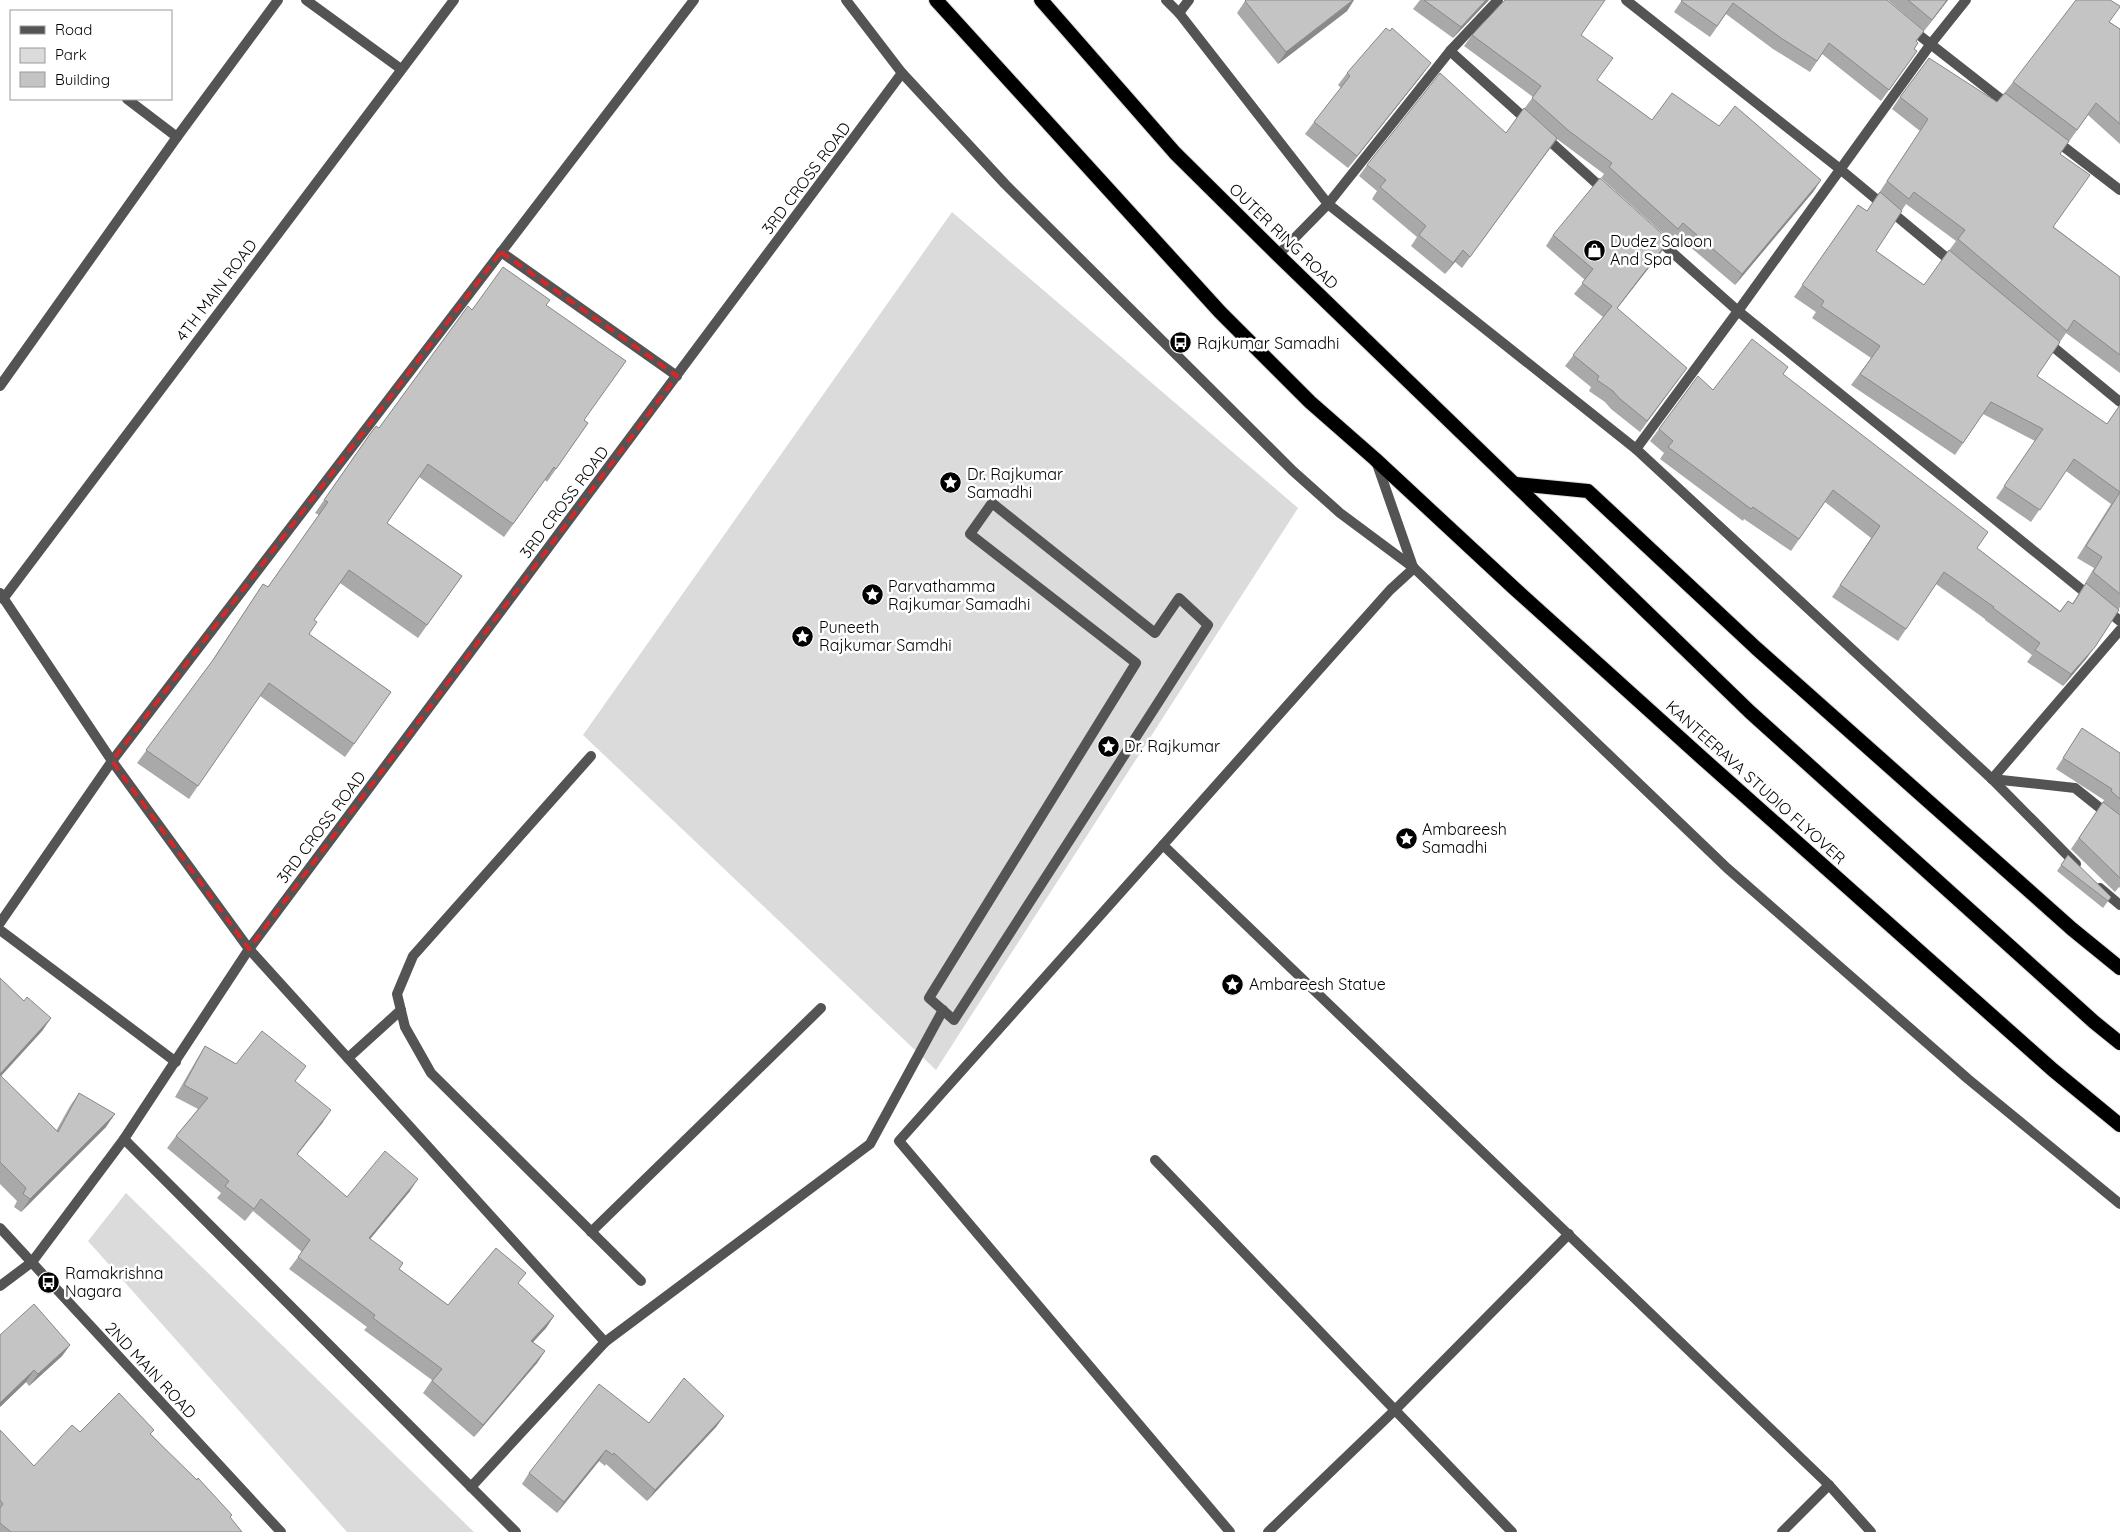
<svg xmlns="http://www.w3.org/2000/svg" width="2120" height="1532" viewBox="0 0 2120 1532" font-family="Quicksand,sans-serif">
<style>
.green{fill:#dbdbdb}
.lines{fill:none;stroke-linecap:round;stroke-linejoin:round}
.trunk-casing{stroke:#dbdbdb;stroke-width:16}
.service{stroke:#545454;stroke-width:10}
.pedestrian{stroke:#545454;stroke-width:10}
.minor{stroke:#545454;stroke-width:10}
.tertiary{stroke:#545454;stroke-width:10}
.trunk{stroke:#000;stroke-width:14}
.wall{fill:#a9a9a9;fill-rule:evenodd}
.shaded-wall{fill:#898989}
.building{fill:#c4c4c4;stroke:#898989}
.marked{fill:none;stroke:#d62828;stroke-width:4;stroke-dasharray:10 6;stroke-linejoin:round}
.labels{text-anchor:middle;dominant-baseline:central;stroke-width:5;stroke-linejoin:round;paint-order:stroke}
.street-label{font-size:16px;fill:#000;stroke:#fff}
.poi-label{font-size:16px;fill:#000;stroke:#fff;text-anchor:start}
</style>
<rect width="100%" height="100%" fill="#fff"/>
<g class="green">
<path d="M952,212L1298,508L936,1070L583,735Z"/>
<path d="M126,1193L474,1532H347L88,1241Z"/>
</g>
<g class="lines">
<defs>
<g id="trunk">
<path d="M936,0L1220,312L1310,402L1375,459L1515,589L1701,757L2053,1070L2120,1125"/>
<path d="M1041,0L1175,153L1278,255L1750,712L2094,1022L2120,1043"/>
<path d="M1516,484L1588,491L1756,648L2072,929L2120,968"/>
</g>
</defs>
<use href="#trunk" class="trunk-casing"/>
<g class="service">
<path d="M1414,568L1390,590L1163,845L1829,1485L1871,1532"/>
<path d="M591,756L413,956L397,994L405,1027L431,1073L641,1281"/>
<path d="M1163,845L899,1141L1230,1532"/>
<path d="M348,1058L401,1010"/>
<path d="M1155,1160L1512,1532"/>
<path d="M591,1232L821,1008"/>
<path d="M1268,1532L1395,1410L1569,1234"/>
<path d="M1782,1532L1829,1485"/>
</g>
<g class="pedestrian">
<path d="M992,503L1155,633L1179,598L1208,625L954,1020L929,998L1136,663L970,534Z"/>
<path d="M605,1342L870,1144L943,1010"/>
</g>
<g class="minor">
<path d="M306,0L401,69"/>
<path d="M1626,0L1840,169L1954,264"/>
<path d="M1179,13L1189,0"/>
<path d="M1910,28L2011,107"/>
<path d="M1450,51L1529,122"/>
<path d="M127,99L177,137"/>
<path d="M1543,135L1605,191"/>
<path d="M2055,140L2120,190"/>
<path d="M1656,238L1738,311L2092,598"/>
<path d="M501,252L677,376"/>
<path d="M1278,255L1328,204L1450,51L1498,0"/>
<path d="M2046,341L2120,402"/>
<path d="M0,386L177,137L278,0"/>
<path d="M1636,449L1738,311L1930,45L1966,0"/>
<path d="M3,599L454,0"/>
<path d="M2105,609L2120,621"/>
<path d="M1992,779L2120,630"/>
<path d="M1992,779L2075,788L2120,824"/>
<path d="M0,923L112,761L694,0"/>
<path d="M0,930L176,1062"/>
<path d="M249,949L605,1342L471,1487"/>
<path d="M124,1139L516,1532"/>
<path d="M0,1286L32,1262"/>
</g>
<g class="tertiary">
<path d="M846,0L902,73L1005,184L1293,471L1340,513L1414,568L1727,868L1968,1079L2120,1204"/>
<path d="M1166,0L1179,13L1328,204L1636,449L1992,779L2076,864"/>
<path d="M1376,461L1413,567"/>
<path d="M0,593L112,761L249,949L124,1139L32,1262"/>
<path d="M2100,888L2120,905"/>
<path d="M249,949L902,73"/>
<path d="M0,1228L281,1532"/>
</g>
<use href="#trunk" class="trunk"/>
</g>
<g class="wall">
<path d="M1354,0L1347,11L1278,64L1237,13L1245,1Z"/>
<path d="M1420,0H1489L1453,38L1413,9Z"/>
<path d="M1682,0H1887L1916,42L1914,49L1917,51L1881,101L1822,54L1810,72L1773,49L1726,14L1710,37L1674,12Z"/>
<path d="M1888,0H1948L1924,31Z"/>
<path d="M2110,22L2120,29V144L2088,115L2060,154L2054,227L2120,277V373L2066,333L2037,376L2107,424L2120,405V607L2086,659L2063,686L2027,662L2032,655L1985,620V619L1936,584L1898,641L1832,597L1871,538L1825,502L1791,551L1744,519L1743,521L1660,459L1664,453L1650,441L1659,429L1713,390L1783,374L1977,548L2060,611L2068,601L2072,604L2085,584V583L2094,568L2077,558L2111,504L2066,471L2031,522L1996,498L2035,441L1983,414L1955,455L1851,385L1871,358L1812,318L1816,312L1794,297L1858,205L1867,211L1920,131L1892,109L1900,97L1997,102L2013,82ZM1906,204L1956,241L1924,285L1876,251Z"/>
<path d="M1390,31L1422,75L1348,168L1305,134L1314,122L1341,88L1338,85L1347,73Z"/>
<path d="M1472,35H1581L1597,80L1652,120L1719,126L1821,180L1813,192L1735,285L1675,234L1670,240L1601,178L1604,174L1557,139L1462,268L1455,262L1445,274L1411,246L1417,237L1372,199L1377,191L1359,176L1367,165L1506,133L1533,97L1464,46Z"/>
<path d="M1553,235L1662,251L1617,308L1679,379L1640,432L1611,409L1605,402L1589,391L1591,387L1565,366L1603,317L1574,294L1585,280L1546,246Z"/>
<path d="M546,305L584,420L588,423L547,482L545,480L504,537L419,477L387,523L462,576L418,638L340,583L314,620L309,634L391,692L345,757L260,696L189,799L137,763L208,667L263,584L268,587L319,515L315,513L370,434L379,428L472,310Z"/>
<path d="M2082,728L2120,753V888L2119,887L2115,892L2071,849L2103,802L2110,807L2103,802L2104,800L2056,769Z"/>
<path d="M2068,855L2111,897L2103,908L2057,871Z"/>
<path d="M0,978L24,1001L51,1018L42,1031L1,1076L56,1131L70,1106L79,1093L106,1127L21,1212L14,1207L17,1201L0,1184Z"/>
<path d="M205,1046L236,1064L295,1082L323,1122L297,1155L347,1197L410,1191L370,1239L399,1269L448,1305L519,1284L554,1316L546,1328L533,1342L545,1351L537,1363L474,1437L423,1393L432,1380L364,1330L367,1327L289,1269L302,1252L253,1211L245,1221L217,1198L221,1193L167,1148L176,1136L198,1109L175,1097L197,1059Z"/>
<path d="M0,1335L70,1345L62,1356L29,1386L26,1382L0,1407Z"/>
<path d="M724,1416L716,1427L647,1501L606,1464L605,1466L599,1461L557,1513L522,1484L529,1473L649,1423Z"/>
<path d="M0,1430L34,1466L80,1432L151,1434L242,1532H0Z"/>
</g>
<g class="shaded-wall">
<path d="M1354,0L1347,11L1278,64L1286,52Z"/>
<path d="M1486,0H1489L1453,38L1461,27Z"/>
<path d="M1947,0H1948L1924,31L1932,20Z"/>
<path d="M1431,63L1422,75L1348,168L1357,156Z"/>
<path d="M1821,180L1813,192L1735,285L1742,274Z"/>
<path d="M1669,240L1662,251L1609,319L1617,308Z"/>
<path d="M1463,250L1455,262L1445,274L1453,263Z"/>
<path d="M2095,647L2086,659L2063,686L2071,674Z"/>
<path d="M51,1018L42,1031L0,1077V1074Z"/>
<path d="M331,1110L323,1122L288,1166L297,1154Z"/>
<path d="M115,1114L106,1127L21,1212L30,1199Z"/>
<path d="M418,1179L410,1191L361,1250L369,1238Z"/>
<path d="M554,1316L546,1328L523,1353L531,1341Z"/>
<path d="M70,1345L62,1356L29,1386L38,1374Z"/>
<path d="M545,1351L537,1363L474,1437L483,1425Z"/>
<path d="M34,1370L26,1382L0,1407V1403Z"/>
<path d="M724,1416L716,1427L647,1501L655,1490Z"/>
<path d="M606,1450L599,1461L557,1513L564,1502Z"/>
</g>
<g class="building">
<path d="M1246,0H1353L1286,52L1245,1Z"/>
<path d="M1424,0H1486L1461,27Z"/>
<path d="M1505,0H1605L1581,35L1613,58L1597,80L1652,120L1672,93L1719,126L1735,106L1821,180L1742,274L1683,223L1678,229L1609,167L1612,163L1569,131L1532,98L1541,86L1472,35Z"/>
<path d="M1682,0H1887L1924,31L1916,41L1918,43L1914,49L1917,51L1889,90L1829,43L1817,61L1781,38L1733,3L1717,26L1681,1Z"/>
<path d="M1908,0H1947L1932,20Z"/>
<path d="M2076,0H2110L2120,6V7L2109,22L2120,29V124L2096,103L2077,130L2013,82Z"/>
<path d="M1386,28L1390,31L1392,28L1431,63L1357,156L1314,122L1350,76L1347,73Z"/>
<path d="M1929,58L1997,102L2005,93L2069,141L2060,154L2090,175L2053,227L2120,277V355L2074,320L2067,331L1958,239L1965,230L1914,192L1909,199L1887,181L1928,119L1900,97Z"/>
<path d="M1440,73L1506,133L1524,108L1557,138L1470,257L1463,250L1453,263L1419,235L1426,226L1380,187L1386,180L1367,165Z"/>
<path d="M1600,178L1669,240L1617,308L1687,368L1647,421L1619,398L1613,391L1597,380L1599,376L1573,355L1612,306L1582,283L1593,269L1553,235Z"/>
<path d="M1880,192L1902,211L1876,251L1924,285L1949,250L2060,342L2037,376L2107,424L2120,405V594L2093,572L2102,557L2086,546L2120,492L2074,459L2040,510L2004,486L2043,429L1991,402L1963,443L1860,374L1880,346L1821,306L1824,301L1802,285L1858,205L1867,211Z"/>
<path d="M503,267L550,300L546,305L626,361L584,420L588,423L556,469L554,467L513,524L428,464L387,523L462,576L427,625L349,570L314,620L317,622L309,634L391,692L354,744L269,683L198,786L146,750L213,660L263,584L268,587L328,502L324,500L370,434L376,426L379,428L468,306L472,310Z"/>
<path d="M1752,339L1788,367L1783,374L1988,532L1977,548L2060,612L2068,601L2073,604L2086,583L2119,610L2095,647L2071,674L2035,650L2040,643L1993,608L1994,607L1944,572L1906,629L1840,585L1880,526L1833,490L1799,539L1753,507L1751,509L1668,447L1673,441L1659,429L1698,376L1713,390Z"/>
<path d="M2082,728L2120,753V799L2111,791L2112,789L2063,758Z"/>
<path d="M2103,802L2120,815V878L2079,838Z"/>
<path d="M2068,855L2111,897L2108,901L2061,865Z"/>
<path d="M0,978L24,1001L27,997L51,1018L0,1074Z"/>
<path d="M262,1031L306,1066L295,1081L331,1110L297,1154L347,1197L385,1151L418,1179L369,1238L403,1263L399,1269L448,1305L496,1248L526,1273L518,1283L554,1316L531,1341L545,1351L483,1425L432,1381L442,1369L373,1318L375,1315L298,1257L310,1240L261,1199L254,1209L225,1186L229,1181L176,1136L208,1098L184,1085L205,1046L236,1064Z"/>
<path d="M0,1075L58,1132L79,1093L115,1114L30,1199L23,1194L26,1188L0,1162Z"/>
<path d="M34,1304L70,1345L38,1374L34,1370L0,1403V1335Z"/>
<path d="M684,1378L724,1416L655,1490L614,1453L613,1455L606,1450L564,1502L529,1473L599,1384L649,1423Z"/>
<path d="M119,1393L154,1430L150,1434L197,1480L198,1478L232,1515L230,1517L242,1532H11L0,1523V1508L3,1504L0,1500V1430L34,1466L72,1425L80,1432Z"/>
</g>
<path class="marked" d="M501,252L677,376L249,949L112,761Z"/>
<defs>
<symbol id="shop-disc" viewBox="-11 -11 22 22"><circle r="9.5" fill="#000" stroke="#fff"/><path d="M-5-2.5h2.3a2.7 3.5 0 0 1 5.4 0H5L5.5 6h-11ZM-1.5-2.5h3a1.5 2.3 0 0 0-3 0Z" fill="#fff"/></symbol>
<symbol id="bus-disc" viewBox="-11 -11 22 22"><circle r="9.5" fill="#000" stroke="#fff"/><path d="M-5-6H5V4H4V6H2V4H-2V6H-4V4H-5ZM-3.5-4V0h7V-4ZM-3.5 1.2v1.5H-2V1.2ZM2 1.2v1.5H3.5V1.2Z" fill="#fff"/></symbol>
<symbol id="sight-disc" viewBox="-11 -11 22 22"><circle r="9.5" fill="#000" stroke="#fff"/><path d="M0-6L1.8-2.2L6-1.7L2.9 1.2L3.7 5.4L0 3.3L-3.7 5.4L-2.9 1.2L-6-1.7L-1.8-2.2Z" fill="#fff"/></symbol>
</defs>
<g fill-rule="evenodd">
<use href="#shop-disc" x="1582" y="238" width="25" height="25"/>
<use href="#bus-disc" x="1168" y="330" width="25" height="25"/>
<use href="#sight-disc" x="938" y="470" width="25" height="25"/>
<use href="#sight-disc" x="860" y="582" width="25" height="25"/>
<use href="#sight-disc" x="790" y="624" width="25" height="25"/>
<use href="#sight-disc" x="1096" y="734" width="25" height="25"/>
<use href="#sight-disc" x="1394" y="826" width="25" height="25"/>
<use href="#sight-disc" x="1220" y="972" width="25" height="25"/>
<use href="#bus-disc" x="36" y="1270" width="25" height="25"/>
</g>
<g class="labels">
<g class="street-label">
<text transform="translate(806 178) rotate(-53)">3RD CROSS ROAD</text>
<text transform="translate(1284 236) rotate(44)">OUTER RING ROAD</text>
<text transform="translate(216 290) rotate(-53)">4TH MAIN ROAD</text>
<text transform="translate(564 502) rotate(-53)">3RD CROSS ROAD</text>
<text transform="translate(1756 782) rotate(42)">KANTEERAVA STUDIO FLYOVER</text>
<text transform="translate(321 827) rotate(-53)">3RD CROSS ROAD</text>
<text transform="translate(151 1370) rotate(47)">2ND MAIN ROAD</text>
</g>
<g class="poi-label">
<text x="1610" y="241">Dudez Saloon<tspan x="1610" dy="18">And Spa</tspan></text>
<text x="1197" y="343">Rajkumar Samadhi</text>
<text x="967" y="474">Dr. Rajkumar<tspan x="967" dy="18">Samadhi</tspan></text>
<text x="888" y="586">Parvathamma<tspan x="888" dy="18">Rajkumar Samadhi</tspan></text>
<text x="819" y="627">Puneeth<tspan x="819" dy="18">Rajkumar Samdhi</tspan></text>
<text x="1124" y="746">Dr. Rajkumar</text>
<text x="1422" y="829">Ambareesh<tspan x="1422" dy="18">Samadhi</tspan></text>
<text x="1249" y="984">Ambareesh Statue</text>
<text x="65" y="1273">Ramakrishna<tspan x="65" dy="18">Nagara</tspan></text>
</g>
</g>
<rect x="10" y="10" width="162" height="90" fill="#ffffff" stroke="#999999"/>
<rect x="20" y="26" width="25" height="8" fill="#545454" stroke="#999999"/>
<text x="55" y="35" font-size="15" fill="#000000">Road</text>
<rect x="20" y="48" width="25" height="15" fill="#dbdbdb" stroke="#999999"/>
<text x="55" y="60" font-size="15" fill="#000000">Park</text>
<rect x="20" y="72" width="25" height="15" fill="#c4c4c4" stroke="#999999"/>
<text x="55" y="85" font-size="15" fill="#000000">Building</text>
</svg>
